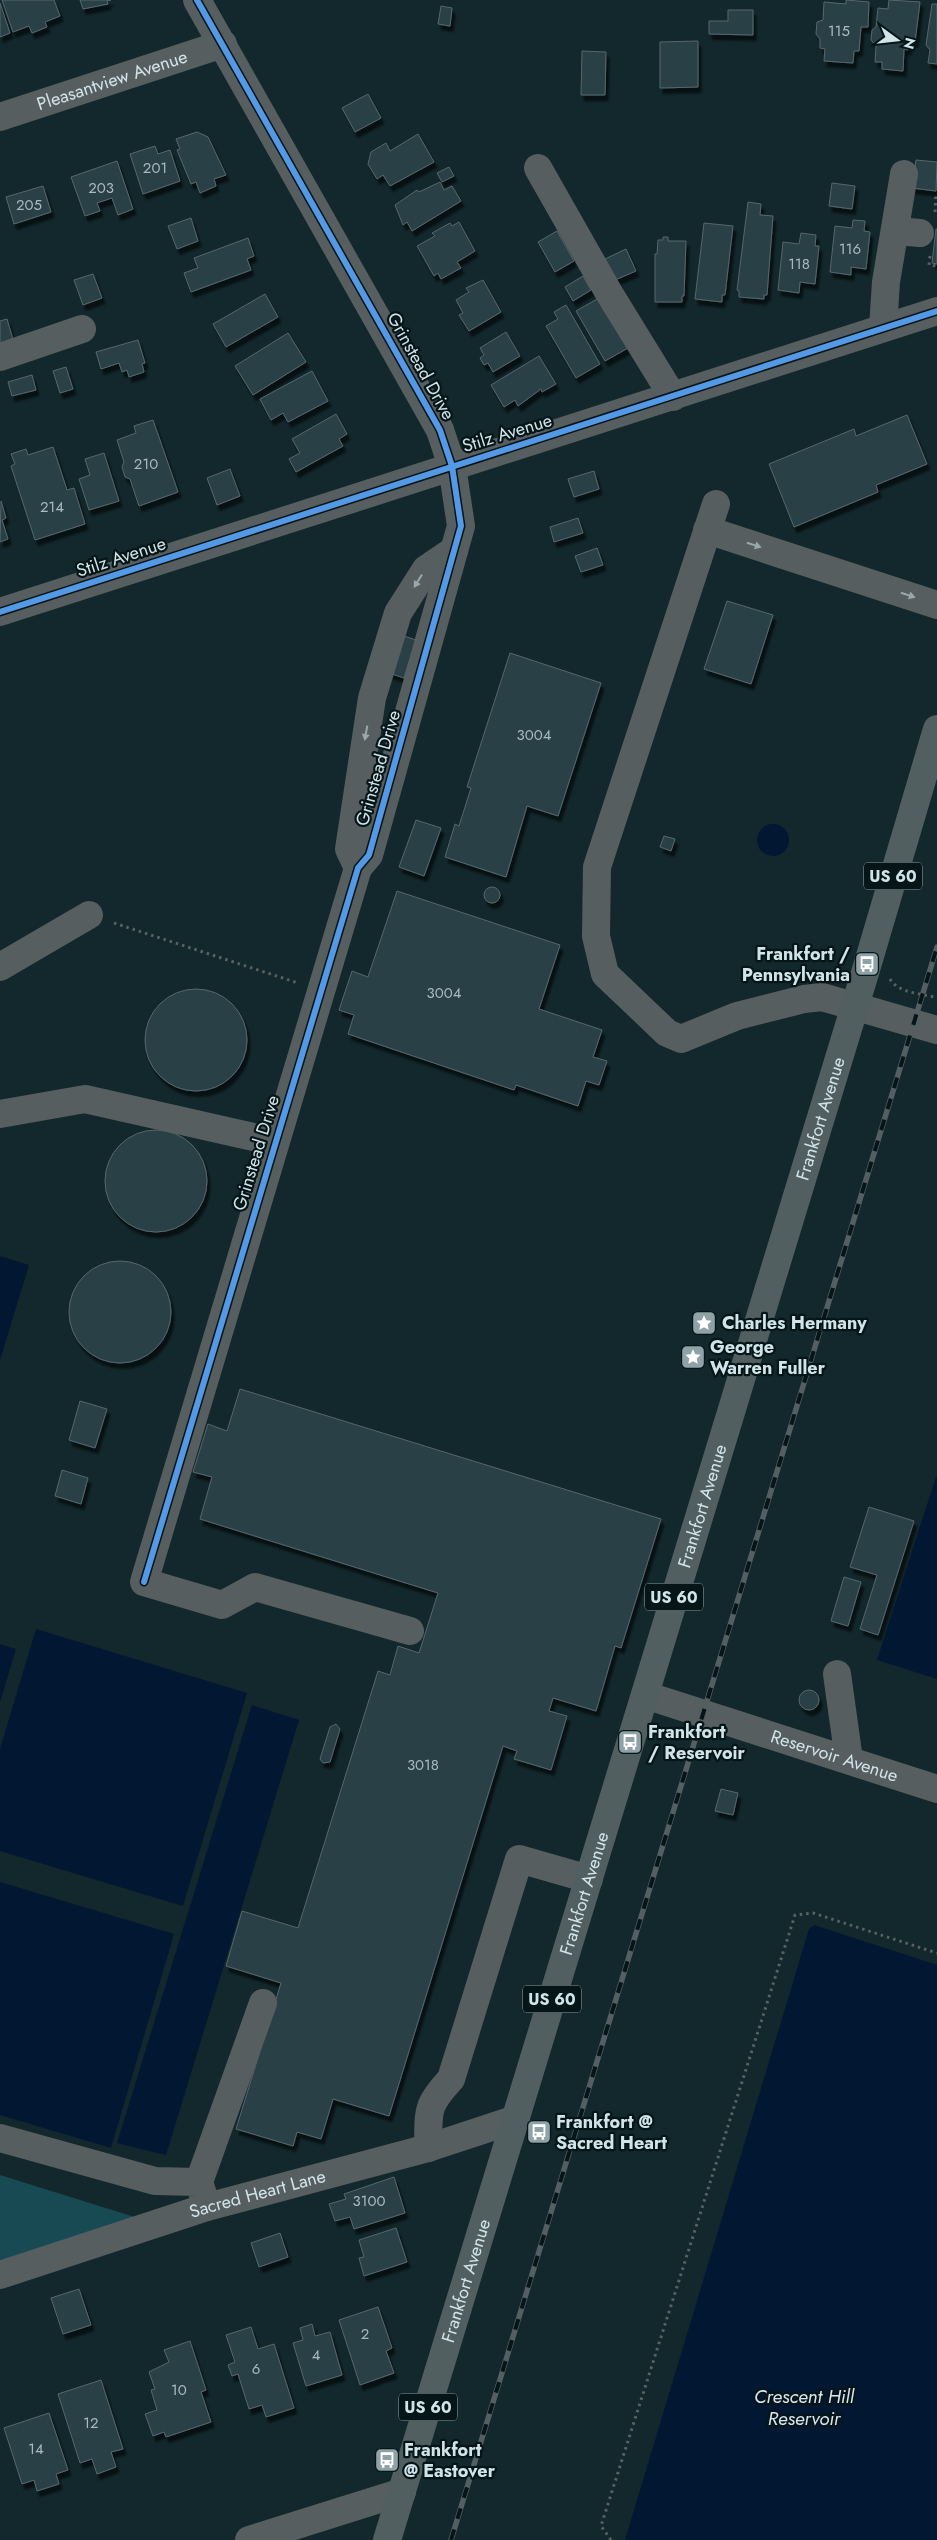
<svg xmlns="http://www.w3.org/2000/svg" width="937" height="2540" viewBox="0 0 937 2540" font-family="Jost,sans-serif">
<style>
.green{fill:#184a54}
.water{fill:#021731}
.building{fill:#293f46;stroke:#57676c;filter:url(#shadow)}
.lines{fill:none;stroke-linecap:round;stroke-linejoin:round}
.path{stroke:#596263;stroke-width:3;stroke-dasharray:2.5 4;stroke-linecap:butt}
.minor{stroke:#575e5f;stroke-width:28}
.major{stroke:#525f60;stroke-width:28}
.rail-casing{stroke:#535f61;stroke-width:5.5}
.rail{stroke:#061518;stroke-width:4;stroke-dasharray:11;stroke-linecap:butt}
.cycleway-casing{stroke:#061518;stroke-width:9}
.cycleway{stroke:#5399e6;stroke-width:6}
.oneway{fill:#9aa8ab}
.labels{text-anchor:middle;dominant-baseline:central;stroke-width:4.5;stroke-linejoin:round;paint-order:stroke}
.number-label{font-size:15px;fill:#a7bbc0}
.shield{fill:#061518;stroke:#94a6aa;stroke-width:1}
.shield-label{font-size:16px;font-weight:bold;fill:#d1e4e9}
.street-label{font-size:18px;fill:#d1e4e9;stroke:#061518}
.poi-label{font-size:18px;font-weight:bold;fill:#d1e4e9;stroke:#061518;text-anchor:start}
.water-label{font-size:19px;font-style:italic;fill:#d9e4f2;stroke:#061518}
</style>
<defs>
<filter id="shadow"><feDropShadow dx="3" dy="5.5" stdDeviation="1" flood-color="#0009"/></filter>
</defs>
<rect width="100%" height="100%" fill="#12282c"/>
<path class="green" d="M0,2175L141,2219L0,2265Z"/>
<g class="water">
<circle cx="773" cy="840" r="16"/>
<path d="M0,1256L29,1265L0,1360Z"/>
<path d="M936,1477H937V1679L877,1660Z"/>
<path d="M36,1629L247,1693L183,1906L0,1851V1749Z"/>
<path d="M0,1644L16,1649L0,1702Z"/>
<path d="M252,1705L299,1720L166,2155L117,2143Z"/>
<path d="M0,1882L174,1934L111,2148L0,2115Z"/>
<path d="M814,1925L937,1965V2540H625L809,1929Z"/>
</g>
<g class="building">
<path d="M2,0H54L60,16L45,22L47,27L32,33L29,26L13,32Z"/>
<path d="M80,0H111L107,1L108,4L83,9Z"/>
<path d="M846,0L869,2L868,27H861L859,51H854L853,63L824,61L825,49L820,48V39L816,34L817,22L823,20L824,2L846,4Z"/>
<path d="M889,0L920,2L915,42H909L908,50L904,49L903,71L882,69V62H875L876,46L871,40L872,30L876,27L878,8L888,9Z"/>
<path d="M0,3L10,33L0,37Z"/>
<path d="M932,4H937V64L928,63L930,50L926,45Z"/>
<path d="M441,6L452,8L450,26L438,24Z"/>
<path d="M728,10H753V35L709,34V21H728Z"/>
<path d="M698,41V87L660,88V42Z"/>
<path d="M582,51L606,52L605,95H581Z"/>
<path d="M368,94L381,118L355,132L342,108Z"/>
<path d="M197,132L208,137L226,175L214,179L216,186L200,193L196,182L191,184L177,150L180,149L176,139Z"/>
<path d="M418,134L434,162L390,186L383,175L377,179L368,164L371,152L386,143L390,151Z"/>
<path d="M155,146L158,154L170,150L180,181L143,194L130,154Z"/>
<path d="M916,160L937,162L936,191L912,188Z"/>
<path d="M117,161L133,209L118,215L112,198L97,203L100,211L85,216L71,177Z"/>
<path d="M449,167L454,176L442,182L437,173Z"/>
<path d="M440,182L444,190L452,186L461,201L412,231L407,222L403,225L395,205L417,190L419,192Z"/>
<path d="M832,183L855,186L852,209L829,206Z"/>
<path d="M43,186L51,212L14,224L6,197Z"/>
<path d="M748,202L761,204L760,215L773,216L767,295H764V299L739,297V291L737,290Z"/>
<path d="M191,218L198,241L177,249L168,226Z"/>
<path d="M853,220L865,221L864,231L870,232L866,269L851,267V275L830,272L835,226L852,228Z"/>
<path d="M459,222L475,251L457,262L461,268L441,279L438,273L434,276L417,246L435,236L432,233L450,223L452,226Z"/>
<path d="M704,223L733,226L725,295H722V302L695,299Z"/>
<path d="M936,229H937V264L932,263Z"/>
<path d="M557,231L574,261L555,272L538,242Z"/>
<path d="M801,233L816,235L815,246H819L815,284L800,282L799,293L778,290L783,242L799,244Z"/>
<path d="M663,237H668V241H686L684,296H682V302H655V254H657L658,240H663Z"/>
<path d="M248,238L254,256L247,259L251,270L191,292L184,273L198,268L194,258Z"/>
<path d="M626,249L636,271L615,280L605,259Z"/>
<path d="M93,274L102,298L83,305L74,280Z"/>
<path d="M583,276L591,290L573,301L565,287Z"/>
<path d="M483,280L501,312L469,331L459,315L463,313L456,300L469,292L466,288Z"/>
<path d="M265,294L278,317L226,347L213,324Z"/>
<path d="M599,298L628,348L605,361L576,311Z"/>
<path d="M566,305L600,364L576,378L546,326L558,319L554,312Z"/>
<path d="M7,319L14,343L0,347V321Z"/>
<path d="M506,332L520,356L493,372L488,363L484,365L481,360L480,358L484,355L480,348Z"/>
<path d="M288,333L306,362L253,395L235,366Z"/>
<path d="M138,340L145,363L142,364L144,372L129,377L127,370L122,372L119,363L101,369L96,352Z"/>
<path d="M539,356L556,384L542,392L541,389L518,406L515,400L504,407L491,385Z"/>
<path d="M66,367L73,389L60,393L53,371Z"/>
<path d="M312,371L328,401L288,422L283,413L271,420L260,399Z"/>
<path d="M32,375L36,390L12,396L8,382Z"/>
<path d="M336,414L347,434L339,439L343,446L296,472L289,459L300,453L292,439Z"/>
<path d="M907,415L927,464L876,485L878,492L794,527L769,464L854,429L856,436Z"/>
<path d="M153,420L178,492L139,506L130,479L125,477L122,467L124,462L117,440L136,433L134,426Z"/>
<path d="M53,447L67,490L74,488L85,524L35,540L11,466L15,464L11,454L26,449L28,455Z"/>
<path d="M104,453L119,501L89,510L79,479L90,475L85,459Z"/>
<path d="M230,469L240,496L217,505L207,478Z"/>
<path d="M594,471L599,489L574,497L568,479Z"/>
<path d="M1,501L6,518L2,520L8,539L0,542Z"/>
<path d="M578,518L583,533L554,542L550,527Z"/>
<path d="M597,548L603,565L581,572L575,556Z"/>
<path d="M727,601L773,615L751,684L704,669Z"/>
<path d="M401,635L416,640L404,678L389,673Z"/>
<path d="M510,653L601,683L558,816L527,806L506,877L445,857L455,824L459,826L471,788L467,787Z"/>
<path d="M416,820L441,828L424,876L399,867Z"/>
<path d="M664,836L675,839L671,851L660,847Z"/>
<circle cx="492" cy="895" r="8"/>
<path d="M397,891L560,945L539,1009L602,1030L593,1057L607,1061L599,1085L586,1081L578,1106L516,1085L514,1090L348,1034L354,1015L339,1010L352,971L368,977Z"/>
<circle cx="196" cy="1040" r="51"/>
<circle cx="156" cy="1181" r="51"/>
<circle cx="120" cy="1312" r="51"/>
<path d="M240,1389L661,1519L621,1648L615,1646L596,1711L553,1698L549,1711L567,1716L551,1770L514,1759L517,1751L503,1746L389,2116L333,2099L321,2139L297,2132L293,2146L236,2129L281,1983L226,1966L242,1911L298,1928L378,1671L390,1675L398,1646L419,1653L438,1593L200,1519L212,1477L193,1472L208,1424L227,1431Z"/>
<path d="M80,1401L107,1409L95,1448L69,1440Z"/>
<path d="M62,1470L88,1478L81,1504L55,1496Z"/>
<path d="M869,1507L914,1521L878,1635L860,1629L877,1575L850,1567Z"/>
<path d="M844,1577L861,1582L848,1626L831,1621Z"/>
<circle cx="809" cy="1700" r="10"/>
<path d="M336,1724L340,1729L330,1762L323,1763L320,1759L330,1727Z"/>
<path d="M721,1789L738,1793L733,1815L715,1811Z"/>
<path d="M394,2177L405,2213L354,2229L350,2217L335,2221L329,2204L346,2199L344,2194Z"/>
<path d="M396,2228L407,2262L364,2276L359,2258L364,2257L359,2240Z"/>
<path d="M280,2233L288,2257L259,2267L251,2243Z"/>
<path d="M79,2289L91,2325L63,2334L51,2298Z"/>
<path d="M378,2307L392,2348L386,2351L394,2373L360,2385L339,2320Z"/>
<path d="M312,2324L315,2336L330,2332L342,2375L306,2386L293,2343L303,2340L300,2328Z"/>
<path d="M251,2327L258,2349L274,2344L294,2408L266,2417L262,2405L249,2409L238,2374L232,2376L228,2365L235,2362L226,2335Z"/>
<path d="M190,2341L206,2390L201,2392L211,2422L166,2437L164,2432L153,2436L145,2414L157,2410L151,2390L155,2389L149,2372L169,2362L164,2350Z"/>
<path d="M101,2380L123,2449L111,2452L116,2467L97,2474L92,2459L80,2463L58,2394Z"/>
<path d="M49,2413L68,2470L56,2474L59,2484L37,2491L34,2480L22,2484L4,2428Z"/>
</g>
<g class="lines">
<g class="path">
<path d="M935,212L936,193"/>
<path d="M930,256L929,265L937,266"/>
<path d="M114,923L298,983"/>
<path d="M890,979C899,994 922,993 937,998"/>
<path d="M611,2540L601,2526L795,1915L813,1913L937,1953"/>
</g>
<g class="minor">
<path d="M197,0L440,430L452,466L461,526L376,830L369,855L358,868L144,1582L222,1605L255,1587L410,1631"/>
<path id="s1" d="M0,117L223,44"/>
<path d="M538,168L609,293L673,397"/>
<path d="M895,231L920,233"/>
<path d="M883,328L886,282L904,174"/>
<path d="M0,357L82,329"/>
<path d="M716,504L597,867L596,936L605,974L667,1033L681,1039L737,1016L804,999L822,997L937,1030"/>
<path d="M707,530L937,605"/>
<path d="M0,612L937,311"/>
<path d="M358,868L349,849L372,698L398,613L426,569L454,550"/>
<path d="M0,967L89,915"/>
<path d="M0,1114L85,1099L275,1142"/>
<path d="M837,1674L849,1760"/>
<path id="s2" d="M645,1695L937,1789"/>
<path d="M0,2138L155,2181L199,2182L207,2207"/>
<path d="M428,2148C429,2111 425,2107 451,2079L519,1859L589,1879"/>
<path d="M199,2182L263,2003"/>
<path id="s3" d="M0,2275L207,2207L428,2148L516,2119"/>
<path d="M249,2540L402,2492"/>
</g>
<path class="major" id="s4" d="M387,2540L865,973L937,729"/>
<defs>
<path id="rail" d="M451,2540L937,947"/>
</defs>
<use href="#rail" class="rail-casing"/>
<use href="#rail" class="rail"/>
<defs>
<g id="cycleway">
<path d="M0,612L937,311"/>
<path d="M144,1582L358,868L369,855L376,830L461,526L452,466L440,430L197,0"/>
</g>
</defs>
<use href="#cycleway" class="cycleway-casing"/>
<use href="#cycleway" class="cycleway"/>
</g>
<defs><path id="oneway-solid" d="M-6-.8H1V-3.2L6.5 0L1 3.2V.8H-6Z" transform="scale(1.25)"/></defs>
<g class="oneway">
<use href="#oneway-solid" transform="translate(754 545) rotate(18)"/>
<use href="#oneway-solid" transform="translate(418 581) rotate(122)"/>
<use href="#oneway-solid" transform="translate(908 595) rotate(18)"/>
<use href="#oneway-solid" transform="translate(366 733) rotate(100)"/>
</g>
<defs>
<symbol id="bus-square" viewBox="-11 -11 22 22"><rect x="-9" y="-9" width="18" height="18" rx="4" fill="#8ea2a7" stroke="#061518"/><path d="M-5-6H5V4H4V6H2V4H-2V6H-4V4H-5ZM-3.5-4V0h7V-4ZM-3.5 1.2v1.5H-2V1.2ZM2 1.2v1.5H3.5V1.2Z" fill="#fff"/></symbol>
<symbol id="sight-square" viewBox="-11 -11 22 22"><rect x="-9" y="-9" width="18" height="18" rx="4" fill="#8ea2a7" stroke="#061518"/><path d="M0-6L1.8-2.2L6-1.7L2.9 1.2L3.7 5.4L0 3.3L-3.7 5.4L-2.9 1.2L-6-1.7L-1.8-2.2Z" fill="#fff"/></symbol>
</defs>
<g fill-rule="evenodd">
<use href="#bus-square" x="853" y="950" width="28" height="28"/>
<use href="#sight-square" x="690" y="1309" width="28" height="28"/>
<use href="#sight-square" x="679" y="1343" width="28" height="28"/>
<use href="#bus-square" x="616" y="1728" width="28" height="28"/>
<use href="#bus-square" x="525" y="2118" width="28" height="28"/>
<use href="#bus-square" x="373" y="2446" width="28" height="28"/>
</g>
<g class="labels">
<g class="number-label">
<text x="839" y="31">115</text>
<text x="155" y="168">201</text>
<text x="101" y="188">203</text>
<text x="29" y="205">205</text>
<text x="850" y="249">116</text>
<text x="799" y="264">118</text>
<text x="146" y="464">210</text>
<text x="52" y="507">214</text>
<text x="534" y="735">3004</text>
<text x="444" y="993">3004</text>
<text x="423" y="1765">3018</text>
<text x="369" y="2201">3100</text>
<text x="365" y="2334">2</text>
<text x="316" y="2355">4</text>
<text x="256" y="2369">6</text>
<text x="179" y="2390">10</text>
<text x="91" y="2423">12</text>
<text x="36" y="2449">14</text>
</g>
<g class="shield">
<rect x="864" y="862.5" width="58" height="27" rx="4"/>
<rect x="645" y="1583.5" width="58" height="27" rx="4"/>
<rect x="523" y="1985.5" width="58" height="27" rx="4"/>
<rect x="399" y="2393.5" width="58" height="27" rx="4"/>
</g>
<g class="shield-label">
<text x="893" y="876">US 60</text>
<text x="674" y="1597">US 60</text>
<text x="552" y="1999">US 60</text>
<text x="428" y="2407">US 60</text>
</g>
<g class="street-label">
<text stroke="none"><textPath href="#s1" startOffset="118">Pleasantview Avenue</textPath></text>
<text transform="translate(421 366) rotate(61)">Grinstead Drive</text>
<text transform="translate(507 433) rotate(-17)">Stilz Avenue</text>
<text transform="translate(121 557) rotate(-18)">Stilz Avenue</text>
<text transform="translate(378 768) rotate(-74)">Grinstead Drive</text>
<text stroke="none"><textPath href="#s4" startOffset="1486">Frankfort Avenue</textPath></text>
<text transform="translate(256 1153) rotate(-73)">Grinstead Drive</text>
<text stroke="none"><textPath href="#s4" startOffset="1081">Frankfort Avenue</textPath></text>
<text stroke="none"><textPath href="#s2" startOffset="199">Reservoir Avenue</textPath></text>
<text stroke="none"><textPath href="#s4" startOffset="676">Frankfort Avenue</textPath></text>
<text stroke="none"><textPath href="#s3" startOffset="270">Sacred Heart Lane</textPath></text>
<text stroke="none"><textPath href="#s4" startOffset="271">Frankfort Avenue</textPath></text>
</g>
<g class="poi-label">
<text x="850" y="954" text-anchor="end">Frankfort /<tspan x="850" dy="21">Pennsylvania</tspan></text>
<text x="722" y="1323">Charles Hermany</text>
<text x="710" y="1347">George<tspan x="710" dy="21">Warren Fuller</tspan></text>
<text x="648" y="1732">Frankfort<tspan x="648" dy="21">/ Reservoir</tspan></text>
<text x="556" y="2122">Frankfort @<tspan x="556" dy="21">Sacred Heart</tspan></text>
<text x="404" y="2450">Frankfort<tspan x="404" dy="21">@ Eastover</tspan></text>
</g>
<g class="water-label">
<text x="804" y="2396">Crescent Hill<tspan x="804" dy="22">Reservoir</tspan></text>
</g>
</g>
<g transform="translate(897 40) rotate(105)" stroke="#061518" stroke-width="4" paint-order="stroke">
<path d="M0-4L9 19L0 12L-9 19Z" fill="#d1e4e9"/>
<text y="-8" font-size="14" font-weight="bold" text-anchor="middle" fill="#d1e4e9">N</text>
</g>
</svg>
